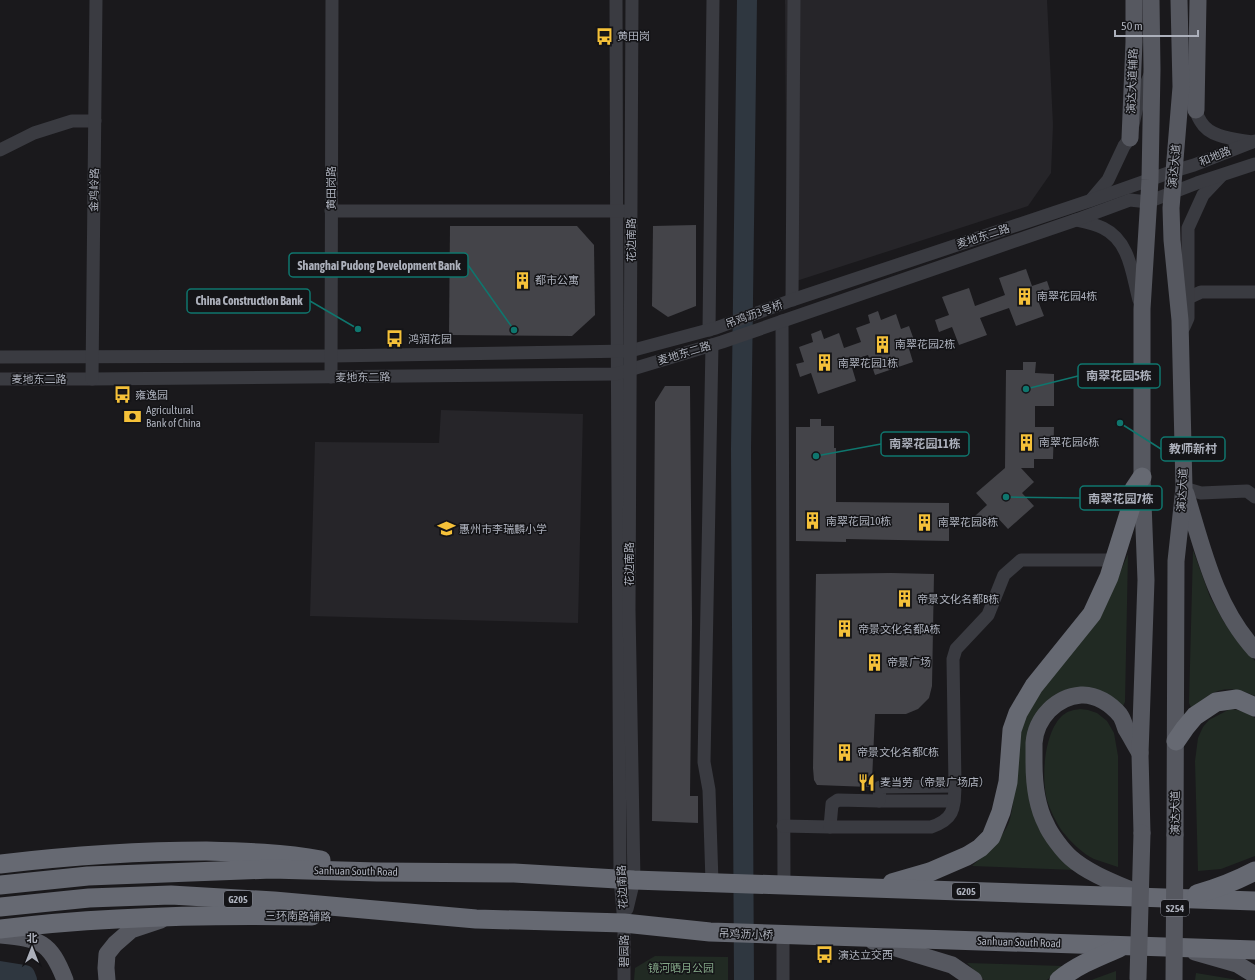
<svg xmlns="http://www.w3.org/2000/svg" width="1255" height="980" viewBox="0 0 1255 980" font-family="'Asap Condensed','Noto Sans SC',sans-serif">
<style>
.built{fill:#262529}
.green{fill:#212a23}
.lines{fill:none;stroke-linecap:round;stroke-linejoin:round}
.river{stroke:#2f3740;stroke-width:20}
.building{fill:#444449}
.minor{stroke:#3a3b41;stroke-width:13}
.major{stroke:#565860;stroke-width:17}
.highway{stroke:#666972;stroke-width:19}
.major-bridge{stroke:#565860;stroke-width:17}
.labels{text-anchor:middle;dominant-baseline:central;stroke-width:3;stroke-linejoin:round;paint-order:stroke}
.shield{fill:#141417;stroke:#7e818a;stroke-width:1}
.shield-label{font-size:10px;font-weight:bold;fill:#acb0bb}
.poi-label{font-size:11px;fill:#acb0bb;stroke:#141417;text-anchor:start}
.street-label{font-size:11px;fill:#acb0bb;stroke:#141417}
.park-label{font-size:11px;fill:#83a687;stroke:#141417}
.leader{fill:none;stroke:#0f766e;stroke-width:1.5}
.callout-dot{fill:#0f766e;stroke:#141417;stroke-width:1.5}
.callout{fill:#141417;stroke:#0f766e;stroke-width:1.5}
.callout-label{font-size:12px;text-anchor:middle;font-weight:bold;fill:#acb0bb}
</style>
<rect width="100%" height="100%" fill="#1a191c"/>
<g class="built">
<path d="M785,0H1047L1053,125L1051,173L1028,206L787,284Z"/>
<path d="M441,410L583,414L578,623L310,616L315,442L439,443Z"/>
</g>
<g class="green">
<path d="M1193,550L1210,597L1224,622L1255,661V696C1228,684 1213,688 1192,709L1189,703Z"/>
<path d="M1128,554L1125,702L1123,706L1068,689L1056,694L1047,701L1028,788L1076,870L972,866C985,855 1003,838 1009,822C1011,816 1012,809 1013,803C1018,772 1015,739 1026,709L1107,603Z"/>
<path d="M1080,709L1088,710L1097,713L1107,721L1114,733L1118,756V867C1110,864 1102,862 1094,859C1083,854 1070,841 1062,831C1056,822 1050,810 1047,800C1041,778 1044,731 1063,715C1068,711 1073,710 1080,709Z"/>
<path d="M1230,709C1240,710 1247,712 1255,718V856L1221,869L1198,871L1195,761L1198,738L1203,727L1209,720Z"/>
<path d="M655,956L728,957V980H634L635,968Z"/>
<path d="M967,963L1063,966L1047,980H984Z"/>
<path d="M1116,971V980H1092L1094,979Z"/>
<path d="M1196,973L1232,979L1236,980H1195Z"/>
</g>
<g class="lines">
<g class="river">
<path d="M0,971L25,975L27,980"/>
<path d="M744,980L741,449L747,0"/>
</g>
</g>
<g class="building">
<path d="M696,225V306L668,317L652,306L653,226Z"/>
<path d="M450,226H577L594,245L595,315L572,336L449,335Z"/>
<path d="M1026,269L1032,286L1047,281L1051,293L1037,298L1044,316L1016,326L1009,308L980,318L987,335L959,345L952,327L939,332L935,320L949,315L942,297L969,288L975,306L1005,295L999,278Z"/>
<path d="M878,311L881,320L896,314L901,329L909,326L914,340L907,342L913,362L875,375L868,355L850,361L856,381L818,394L811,373L800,377L796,364L804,362L799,347L813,342L811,334L821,330L824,339L839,333L844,348L861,342L856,328L870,323L868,315Z"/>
<path d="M1023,362H1036L1035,373L1054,374V406H1035V427H1054L1053,459H1034V468H1021L1034,482L1022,493L1034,506L1008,529L995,515L983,525L975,516L987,505L976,493L1005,468L1006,370H1023Z"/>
<path d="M665,386H690L692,621L690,796H698V823L652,821L655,402Z"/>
<path d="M810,419H821V426H834V448H836V502L949,503V541L846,539V542L796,541V427H810Z"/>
<path d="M891,573L934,574L932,686L929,698L918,709L906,714H875L872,781L869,787L817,785L814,780L813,768L816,574Z"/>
</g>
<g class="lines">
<g class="minor">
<path d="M616,0C617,293 617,586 620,879L624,923V980"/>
<path d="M1191,103C1195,109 1197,116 1201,122C1210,138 1236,139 1252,142"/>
<path d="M0,150L34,133L72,121H95"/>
<path d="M1091,200L1108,180L1124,146L1130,138L1138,102L1150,75"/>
<path d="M331,211H624"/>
<path d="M1076,220C1085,222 1095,224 1103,228C1130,241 1132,274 1139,300"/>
<path d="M1188,298L1201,292H1255"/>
<path d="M792,300L794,0"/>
<path d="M782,321L784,885"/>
<path d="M1184,327L1188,318V228L1203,195L1221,176"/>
<path d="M709,330L713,0"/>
<path d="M0,357L332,356L630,351L716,328L792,300L1092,200L1174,171L1194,165L1255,141"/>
<path d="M331,377L332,0"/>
<path d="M0,379H92L616,374L722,342L1076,220L1130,200L1148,202L1197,183L1255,164"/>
<path d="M92,379L96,0"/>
<path d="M1184,488L1201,493L1247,491L1255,497"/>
<path d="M879,801H954"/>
<path d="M783,826L830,827L832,804L838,800L879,801L880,787L955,786L953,659L956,649L988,615L1004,575L1021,560H1115"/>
<path d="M830,827H931C955,819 954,808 955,786"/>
<path d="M712,882L709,790L704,762L712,345"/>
<path d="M627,909L634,880L629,610L632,0"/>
<path d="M783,980V935"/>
</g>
<g class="major">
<path d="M1196,110L1198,0"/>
<path d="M1130,138L1134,42V0"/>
<path d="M1186,494C1203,550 1215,606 1255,650"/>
<path d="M1140,753C1135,745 1131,737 1126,729C1124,724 1123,719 1120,715C1111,704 1096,694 1081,695C1056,697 1036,718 1034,743C1034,749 1034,756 1034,762C1034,783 1036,805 1046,824C1050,834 1063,851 1071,858C1090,875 1123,886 1147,897"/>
<path d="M1142,833L1140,754L1146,580L1142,477V309L1150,180L1152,69L1151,0"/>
<path d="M1175,835L1176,561L1184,488L1180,320L1172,240L1171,208L1181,87L1179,0"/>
<path d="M0,935C40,939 50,941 65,980"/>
<path d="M873,941L952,965L974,980"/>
<path d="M1195,952L1237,964L1255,975"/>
<path d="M107,980L106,968L107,954L115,944L131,930L161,920"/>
</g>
<g class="highway">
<path d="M1176,741L1185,728L1195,716L1216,702L1237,699L1255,707"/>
<path d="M0,864C68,856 137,851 206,851C244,852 283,853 321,860"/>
<path d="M892,883L930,872L967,856L980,848L991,837L1001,812L1008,782L1012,730L1018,713L1034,686L1092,614L1109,577L1131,507L1134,489L1142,477"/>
<path d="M0,885L88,876L272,869L377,872L514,873L634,880L1255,901"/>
<path d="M1197,894C1218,888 1236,881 1255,871"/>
<path d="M0,907L89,898L171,895L274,901L476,919L624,923L710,932L1255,950"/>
<path d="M0,929C104,916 208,914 312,916"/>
<path d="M1059,980C1077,965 1098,957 1119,948"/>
</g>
<g class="major-bridge">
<path d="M1138,978L1142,833"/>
<path d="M1174,980L1175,835"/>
</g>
</g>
<defs>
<symbol id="bus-bare" viewBox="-9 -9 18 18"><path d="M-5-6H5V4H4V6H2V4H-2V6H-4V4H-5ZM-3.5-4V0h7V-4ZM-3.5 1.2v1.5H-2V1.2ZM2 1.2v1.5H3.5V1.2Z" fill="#f5c139" stroke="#141417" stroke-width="2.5" paint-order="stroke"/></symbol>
<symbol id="building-bare" viewBox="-9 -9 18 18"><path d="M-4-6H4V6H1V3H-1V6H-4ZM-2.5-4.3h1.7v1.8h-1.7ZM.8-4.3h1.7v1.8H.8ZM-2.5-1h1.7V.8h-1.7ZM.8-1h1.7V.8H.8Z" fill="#f5c139" stroke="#141417" stroke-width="2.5" paint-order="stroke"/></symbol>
<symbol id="bank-bare" viewBox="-9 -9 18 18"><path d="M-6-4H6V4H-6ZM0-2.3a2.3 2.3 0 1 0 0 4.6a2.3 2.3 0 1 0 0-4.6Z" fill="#f5c139" stroke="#141417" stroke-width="2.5" paint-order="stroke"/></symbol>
<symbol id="school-bare" viewBox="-9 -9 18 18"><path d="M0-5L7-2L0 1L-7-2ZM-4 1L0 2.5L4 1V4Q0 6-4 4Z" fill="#f5c139" stroke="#141417" stroke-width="2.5" paint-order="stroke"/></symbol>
<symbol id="restaurant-bare" viewBox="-9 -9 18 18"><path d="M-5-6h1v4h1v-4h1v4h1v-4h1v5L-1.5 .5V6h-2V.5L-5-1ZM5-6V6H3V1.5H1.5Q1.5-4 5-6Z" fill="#f5c139" stroke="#141417" stroke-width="2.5" paint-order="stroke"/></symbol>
</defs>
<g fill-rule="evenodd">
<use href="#bus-bare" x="592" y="24" width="25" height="25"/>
<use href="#building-bare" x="510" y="268" width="25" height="25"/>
<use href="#building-bare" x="1012" y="284" width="25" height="25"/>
<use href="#bus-bare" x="382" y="326" width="25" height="25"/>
<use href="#building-bare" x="870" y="332" width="25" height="25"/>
<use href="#building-bare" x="812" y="350" width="25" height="25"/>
<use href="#bus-bare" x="110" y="382" width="25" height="25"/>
<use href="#bank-bare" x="120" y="404" width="25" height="25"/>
<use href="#building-bare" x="1014" y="430" width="25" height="25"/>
<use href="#building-bare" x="800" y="508" width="25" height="25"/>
<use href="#building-bare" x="912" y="510" width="25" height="25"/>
<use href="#school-bare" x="434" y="516" width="25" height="25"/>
<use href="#building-bare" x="892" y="586" width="25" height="25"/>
<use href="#building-bare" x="832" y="616" width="25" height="25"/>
<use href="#building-bare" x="862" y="650" width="25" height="25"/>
<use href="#building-bare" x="832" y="740" width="25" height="25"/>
<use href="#restaurant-bare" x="854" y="770" width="25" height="25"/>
<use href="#bus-bare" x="812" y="942" width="25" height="25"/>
</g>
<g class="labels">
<g class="shield">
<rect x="952" y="883" width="28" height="16" rx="3"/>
<rect x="224" y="891" width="28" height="16" rx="3"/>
<rect x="1161" y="900" width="28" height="16" rx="3"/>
</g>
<g class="shield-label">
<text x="966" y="891">G205</text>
<text x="238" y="899">G205</text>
<text x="1175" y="908">S254</text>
</g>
<g class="poi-label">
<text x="617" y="36">黄田岗</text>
<text x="535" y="280">都市公寓</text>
<text x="1037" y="296">南翠花园4栋</text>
<text x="408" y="339">鸿润花园</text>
<text x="895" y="344">南翠花园2栋</text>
<text x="838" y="363">南翠花园1栋</text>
<text x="135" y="395">雍逸园</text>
<text x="146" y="410">Agricultural<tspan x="146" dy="13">Bank of China</tspan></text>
<text x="1039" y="442">南翠花园6栋</text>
<text x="826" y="521">南翠花园10栋</text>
<text x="938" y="522">南翠花园8栋</text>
<text x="459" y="529">惠州市李瑞麟小学</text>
<text x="917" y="599">帝景文化名都B栋</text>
<text x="858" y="629">帝景文化名都A栋</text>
<text x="887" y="662">帝景广场</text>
<text x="857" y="752">帝景文化名都C栋</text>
<text x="880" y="782">麦当劳（帝景广场店）</text>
<text x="838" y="955">演达立交西</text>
</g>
<g class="street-label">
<text transform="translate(1132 81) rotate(-88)">演达大道辅路</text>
<text transform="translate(1215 156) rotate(-22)">和地路</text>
<text transform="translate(1174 166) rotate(-85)">演达大道</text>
<text transform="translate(331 188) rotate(-90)">黄田岗路</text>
<text transform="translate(94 190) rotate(-89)">金鸡岭路</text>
<text transform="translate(983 236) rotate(-18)">麦地东二路</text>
<text transform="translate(631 240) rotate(-90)">花边南路</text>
<text transform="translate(754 314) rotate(-20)">吊鸡沥3号桥</text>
<text transform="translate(684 353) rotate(-17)">麦地东二路</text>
<text transform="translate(363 377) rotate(-1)">麦地东二路</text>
<text x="39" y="379">麦地东二路</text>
<text transform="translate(1182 490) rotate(-87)">演达大道</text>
<text transform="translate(629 564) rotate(-90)">花边南路</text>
<text transform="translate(1175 813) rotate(-90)">演达大道</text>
<text transform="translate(356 871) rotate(1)">Sanhuan South Road</text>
<text transform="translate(622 887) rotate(-93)">花边南路</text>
<text transform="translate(298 916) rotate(1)">三环南路辅路</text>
<text transform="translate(746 934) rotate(2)">吊鸡沥小桥</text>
<text transform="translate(1019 942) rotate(2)">Sanhuan South Road</text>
<text transform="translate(624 951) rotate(-90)">碧园路</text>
</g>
<g class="park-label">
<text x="681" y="968">镜河晒月公园</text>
</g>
</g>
<path class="leader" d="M514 330L468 265M358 329L310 301M1026 389L1078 376M816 456L881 444M1120 423L1161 449M1006 497L1080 498"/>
<g class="callout-dot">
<circle cx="514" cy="330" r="4"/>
<circle cx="358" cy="329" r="4"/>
<circle cx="1026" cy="389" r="4"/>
<circle cx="816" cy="456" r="4"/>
<circle cx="1120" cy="423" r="4"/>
<circle cx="1006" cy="497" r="4"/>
</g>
<g class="callout">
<rect x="289" y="253" width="179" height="24" rx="4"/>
<rect x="187" y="289" width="123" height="24" rx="4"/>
<rect x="1078" y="364" width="82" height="24" rx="4"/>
<rect x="881" y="432" width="88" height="24" rx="4"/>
<rect x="1161" y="437" width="64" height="24" rx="4"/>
<rect x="1080" y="486" width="82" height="24" rx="4"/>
</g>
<g class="callout-label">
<text x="379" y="270">Shanghai Pudong Development Bank</text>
<text x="249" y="305">China Construction Bank</text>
<text x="1119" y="380">南翠花园5栋</text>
<text x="925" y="448">南翠花园11栋</text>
<text x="1193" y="453">教师新村</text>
<text x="1121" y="503">南翠花园7栋</text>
</g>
<g transform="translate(32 948)" stroke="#141417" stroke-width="3" paint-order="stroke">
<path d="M0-3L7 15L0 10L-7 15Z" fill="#acb0bb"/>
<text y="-6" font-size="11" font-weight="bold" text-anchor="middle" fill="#acb0bb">北</text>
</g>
<path d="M1115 30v6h83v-6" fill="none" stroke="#acb0bb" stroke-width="2"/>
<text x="1121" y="30" font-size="12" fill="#acb0bb" stroke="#141417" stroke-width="3" paint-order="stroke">50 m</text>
</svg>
